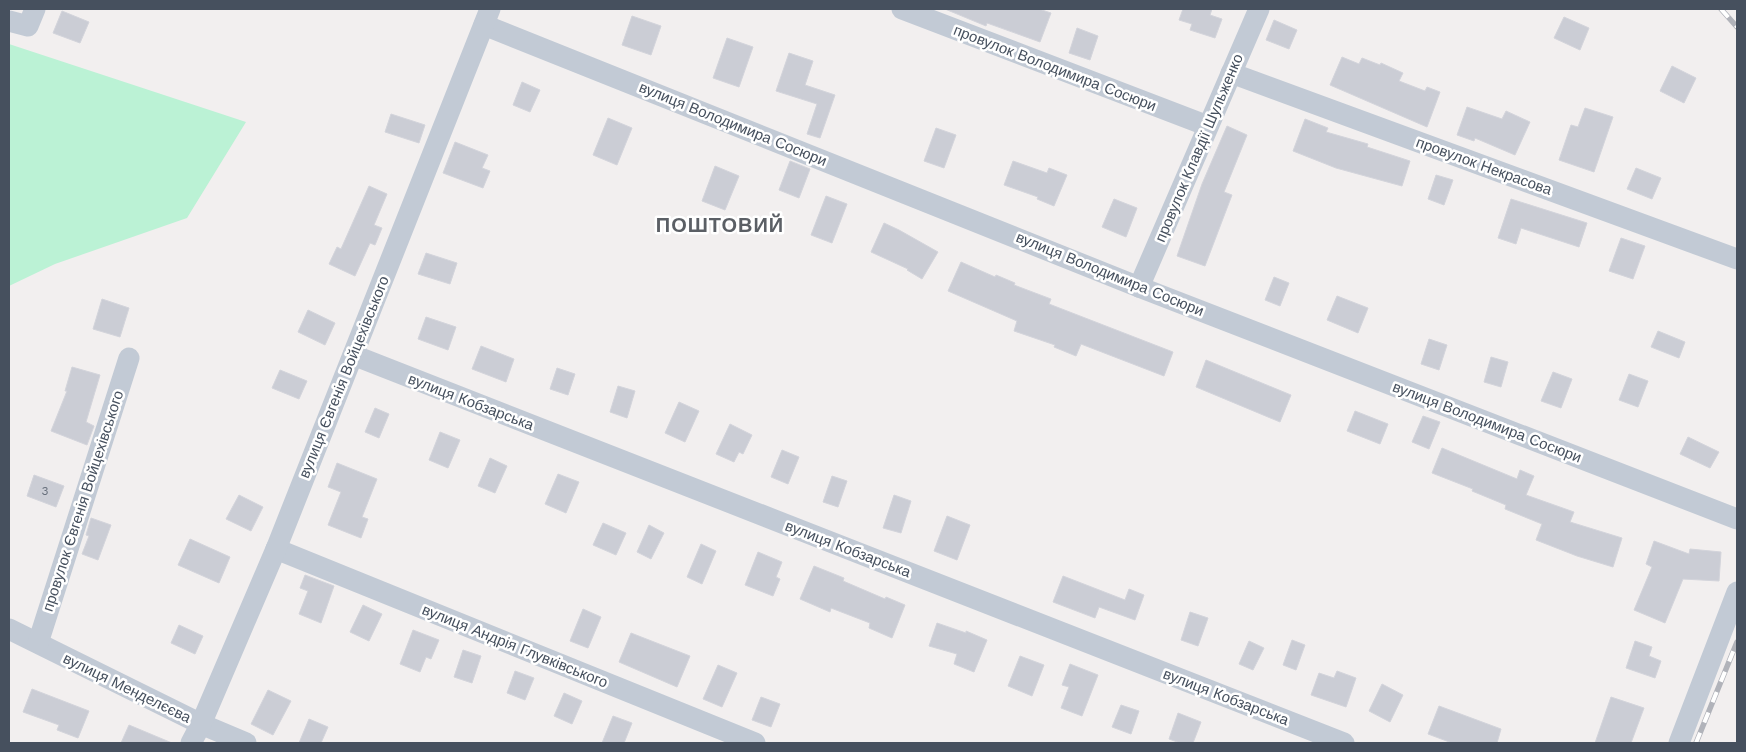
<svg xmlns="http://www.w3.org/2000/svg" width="1746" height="752" viewBox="0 0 1746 752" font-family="'Work Sans',sans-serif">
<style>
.green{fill:#bbf2d5}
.building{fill:#cbcdd5;stroke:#d3d4db}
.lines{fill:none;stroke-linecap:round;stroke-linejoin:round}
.minor{stroke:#c2cad5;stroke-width:21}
.rail-casing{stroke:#b1b3ba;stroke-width:5.5}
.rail{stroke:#fff;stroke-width:4;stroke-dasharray:11;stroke-linecap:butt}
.labels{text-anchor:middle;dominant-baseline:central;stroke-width:5;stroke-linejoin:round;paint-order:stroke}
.number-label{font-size:12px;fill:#676f7c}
.street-label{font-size:15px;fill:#46505e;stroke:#fff}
.district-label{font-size:20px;font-weight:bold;letter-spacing:1px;fill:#5b5f65;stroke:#fff}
</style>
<rect width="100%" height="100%" fill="#f2efef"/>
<path class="green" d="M9,44L246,122L187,218L55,264L9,286Z"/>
<g class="building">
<path d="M945,9H1039L1051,13L1040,42L987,23L986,26Z"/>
<path d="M1183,9H1212L1210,15L1222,19L1215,38L1190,30L1192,24L1179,20Z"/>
<path d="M62,11L89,22L80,43L53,33Z"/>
<path d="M632,16L661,26L651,55L622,45Z"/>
<path d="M1564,17L1589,28L1580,50L1554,38Z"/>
<path d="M1274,20L1297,30L1289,49L1266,40Z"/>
<path d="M1077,28L1098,36L1090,60L1069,53Z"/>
<path d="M727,38L753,47L739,87L713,78Z"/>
<path d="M789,53L813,61L805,85L835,95L820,138L807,134L817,104L776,91Z"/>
<path d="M1342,57L1359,64L1362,58L1380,65L1381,63L1403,73L1399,81L1425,91L1427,87L1440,92L1427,127L1330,85Z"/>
<path d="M1672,66L1696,78L1684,103L1660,91Z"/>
<path d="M522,82L540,90L530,112L513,105Z"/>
<path d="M1467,107L1502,119L1506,111L1530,122L1515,155L1475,138L1474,141L1457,135Z"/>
<path d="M1585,108L1613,117L1594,172L1559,160L1571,125L1578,127Z"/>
<path d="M391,114L425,125L419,143L385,132Z"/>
<path d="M608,118L632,128L617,165L593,155Z"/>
<path d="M1305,119L1328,128L1326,132L1368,144L1367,147L1410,161L1402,186L1336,168L1293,151Z"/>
<path d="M1227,126L1247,135L1224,192L1232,195L1205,266L1177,256L1202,184Z"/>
<path d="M936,128L956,135L944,168L924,161Z"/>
<path d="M455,142L488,155L482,168L490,171L483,188L443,173Z"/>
<path d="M790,161L810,169L799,198L779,190Z"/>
<path d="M1013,161L1047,173L1049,168L1067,175L1054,206L1037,199L1038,197L1004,185Z"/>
<path d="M715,166L739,176L725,210L702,201Z"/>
<path d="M1636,168L1661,178L1652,199L1627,189Z"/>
<path d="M1436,175L1453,180L1444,205L1428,199Z"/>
<path d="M369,186L387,194L374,225L382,228L375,245L370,243L355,276L329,264L337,247L341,249Z"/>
<path d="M826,196L847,204L832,243L811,235Z"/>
<path d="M1114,199L1137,208L1126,237L1102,227Z"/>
<path d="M1511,199L1587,223L1579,247L1521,228L1516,244L1498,238Z"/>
<path d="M884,223L899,230L938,252L922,279L907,270L908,269L871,252Z"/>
<path d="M1621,238L1645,246L1633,279L1609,271Z"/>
<path d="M426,253L457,263L450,284L418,274Z"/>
<path d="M961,262L995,277L996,275L1015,283L1014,285L1051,299L1049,304L1173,352L1164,376L1081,344L1076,356L1054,347L1055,345L1014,331L1017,321L948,291Z"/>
<path d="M1274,277L1289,283L1280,306L1265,300Z"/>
<path d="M1337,296L1368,308L1358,333L1327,320Z"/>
<path d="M102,299L129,308L120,337L93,329Z"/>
<path d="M308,310L335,323L325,345L298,332Z"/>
<path d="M426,317L456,327L448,350L418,339Z"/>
<path d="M1658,331L1685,342L1679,358L1651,347Z"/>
<path d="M1429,339L1447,345L1439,370L1421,364Z"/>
<path d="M481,346L514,359L506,382L472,369Z"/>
<path d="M1491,357L1508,362L1501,387L1484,382Z"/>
<path d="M1206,360L1291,395L1280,422L1196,387Z"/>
<path d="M72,367L100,375L86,422L94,426L87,445L51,431L67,391H65Z"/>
<path d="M557,368L575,374L568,395L550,389Z"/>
<path d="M280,370L307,381L299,399L272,388Z"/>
<path d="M1553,372L1572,379L1561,408L1541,401Z"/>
<path d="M1629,374L1648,381L1638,407L1619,400Z"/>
<path d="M618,386L635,391L627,418L610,412Z"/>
<path d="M679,402L699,411L685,442L665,433Z"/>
<path d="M375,408L389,414L379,438L365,432Z"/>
<path d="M1355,411L1388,424L1380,444L1347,431Z"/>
<path d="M1423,416L1440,422L1429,449L1412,442Z"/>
<path d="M730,424L752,435L743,454L739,452L734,462L716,454Z"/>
<path d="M440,432L460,440L448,468L429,460Z"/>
<path d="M1688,437L1719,452L1710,468L1680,454Z"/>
<path d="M1442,448L1517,479L1520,470L1534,476L1526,495L1574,512L1570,522L1622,538L1613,567L1577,556L1536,540L1542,524L1505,509L1506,505L1472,491L1473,489L1432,473Z"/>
<path d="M782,450L799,457L788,484L771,477Z"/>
<path d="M490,458L507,466L495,493L478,486Z"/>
<path d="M337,463L377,479L362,517L368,519L361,538L328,525L341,492L328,487Z"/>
<path d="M558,474L579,482L566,513L545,504Z"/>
<path d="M34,475L64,486L56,507L27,496Z"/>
<path d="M832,476L847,481L838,507L823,502Z"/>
<path d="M239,495L263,507L251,531L226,519Z"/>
<path d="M894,495L911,501L901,533L883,528Z"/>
<path d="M947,516L970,525L957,560L934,551Z"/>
<path d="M91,518L111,525L98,560L82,554L89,536L86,535Z"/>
<path d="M603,523L626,533L616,555L593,545Z"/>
<path d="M649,525L664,533L651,559L637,552Z"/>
<path d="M190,539L230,557L219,583L178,565Z"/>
<path d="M1654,541L1689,554L1690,549L1721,552L1719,581L1683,579L1665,623L1634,610L1652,567L1646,564Z"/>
<path d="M701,544L716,551L702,584L687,577Z"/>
<path d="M758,552L782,562L776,577L780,579L773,596L745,585Z"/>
<path d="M814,566L844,578L843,581L885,599L886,597L905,605L892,638L869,628L870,623L831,608L830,612L800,599Z"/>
<path d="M305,575L334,586L321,623L299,614L308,591L300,588Z"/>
<path d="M1063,576L1125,600L1129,589L1144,595L1135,620L1099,607L1095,618L1053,602Z"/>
<path d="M363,605L382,614L369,641L350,632Z"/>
<path d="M583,609L601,617L588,648L570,641Z"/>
<path d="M1190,612L1208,618L1198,646L1181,640Z"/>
<path d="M937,623L966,633V631L987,640L974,672L954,664L957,654L929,646Z"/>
<path d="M179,625L203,636L195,654L171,643Z"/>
<path d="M413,630L439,640L431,659L426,657L420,672L400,664Z"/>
<path d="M631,633L690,656L677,687L619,662Z"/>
<path d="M1292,640L1305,645L1296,670L1283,665Z"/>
<path d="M1249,641L1264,648L1253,670L1239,664Z"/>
<path d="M1635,641L1652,647L1649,656L1661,661L1655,678L1626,668Z"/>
<path d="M463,650L481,656L472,683L454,677Z"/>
<path d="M1020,656L1044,665L1032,696L1008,686Z"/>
<path d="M1070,664L1098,675L1082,716L1061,708L1069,687L1062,685Z"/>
<path d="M718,665L737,673L722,707L703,699Z"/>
<path d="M515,671L534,678L525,700L507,693Z"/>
<path d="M1337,671L1356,678L1346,707L1311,695L1319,673L1334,678Z"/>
<path d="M1382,684L1403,695L1390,722L1369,711Z"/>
<path d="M32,689L89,711L78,738L57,730L59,725L23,712Z"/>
<path d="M268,690L291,701L273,735L251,724Z"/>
<path d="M564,693L582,701L572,724L554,716Z"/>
<path d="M761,697L780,704L771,727L752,720Z"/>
<path d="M1611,697L1644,708L1631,743H1595Z"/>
<path d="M1121,705L1139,711L1131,734L1112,727Z"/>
<path d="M1439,706L1501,729L1497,743H1452L1428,734Z"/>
<path d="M1178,713L1201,722L1193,743H1180L1169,739Z"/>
<path d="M613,716L632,723L624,743H602Z"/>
<path d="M309,719L328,727L321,743H299Z"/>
<path d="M129,725L172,743H121Z"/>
</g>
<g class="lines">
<g class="minor">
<path d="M902,9L1208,126"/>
<path d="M9,21L28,26L35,9"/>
<path d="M484,25L1139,287L1737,519"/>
<path d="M1231,73L1737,259"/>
<path d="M1139,287L1259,9"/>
<path d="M353,355L1344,743"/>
<path d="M276,549L755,743"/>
<path d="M9,629L201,724L246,743"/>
<path d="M38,643L129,358"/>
<path d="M191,743L201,724L276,549L490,9"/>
<path d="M1679,743L1737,592"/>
</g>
<defs>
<g id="rail">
<path d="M1721,9L1737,27"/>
<path d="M1696,743L1737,642"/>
</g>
</defs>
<use href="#rail" class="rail-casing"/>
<use href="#rail" class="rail"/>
</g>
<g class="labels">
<g class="number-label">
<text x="45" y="491">3</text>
</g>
<g class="street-label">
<text transform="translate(1055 68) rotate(21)">провулок Володимира Сосюри</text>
<text transform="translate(733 124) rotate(22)">вулиця Володимира Сосюри</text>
<text transform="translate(1199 148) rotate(-67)">провулок Клавдії Шульженко</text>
<text transform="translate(1484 166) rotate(20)">провулок Некрасова</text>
<text transform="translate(1110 274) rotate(22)">вулиця Володимира Сосюри</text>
<text transform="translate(344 377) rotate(-68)">вулиця Євгенія Войцехівського</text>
<text transform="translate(471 402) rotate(21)">вулиця Кобзарська</text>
<text transform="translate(1487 422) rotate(21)">вулиця Володимира Сосюри</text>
<text transform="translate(83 501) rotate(-72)">провулок Євгенія Войцехівського</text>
<text transform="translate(848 549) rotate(21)">вулиця Кобзарська</text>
<text transform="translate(515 646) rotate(22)">вулиця Андрія Глувківського</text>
<text transform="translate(127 688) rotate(26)">вулиця Менделєєва</text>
<text transform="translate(1226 697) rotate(21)">вулиця Кобзарська</text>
</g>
<g class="district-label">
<text x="720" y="225">ПОШТОВИЙ</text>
</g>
</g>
<rect width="1746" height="752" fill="none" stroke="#46505e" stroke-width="20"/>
</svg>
